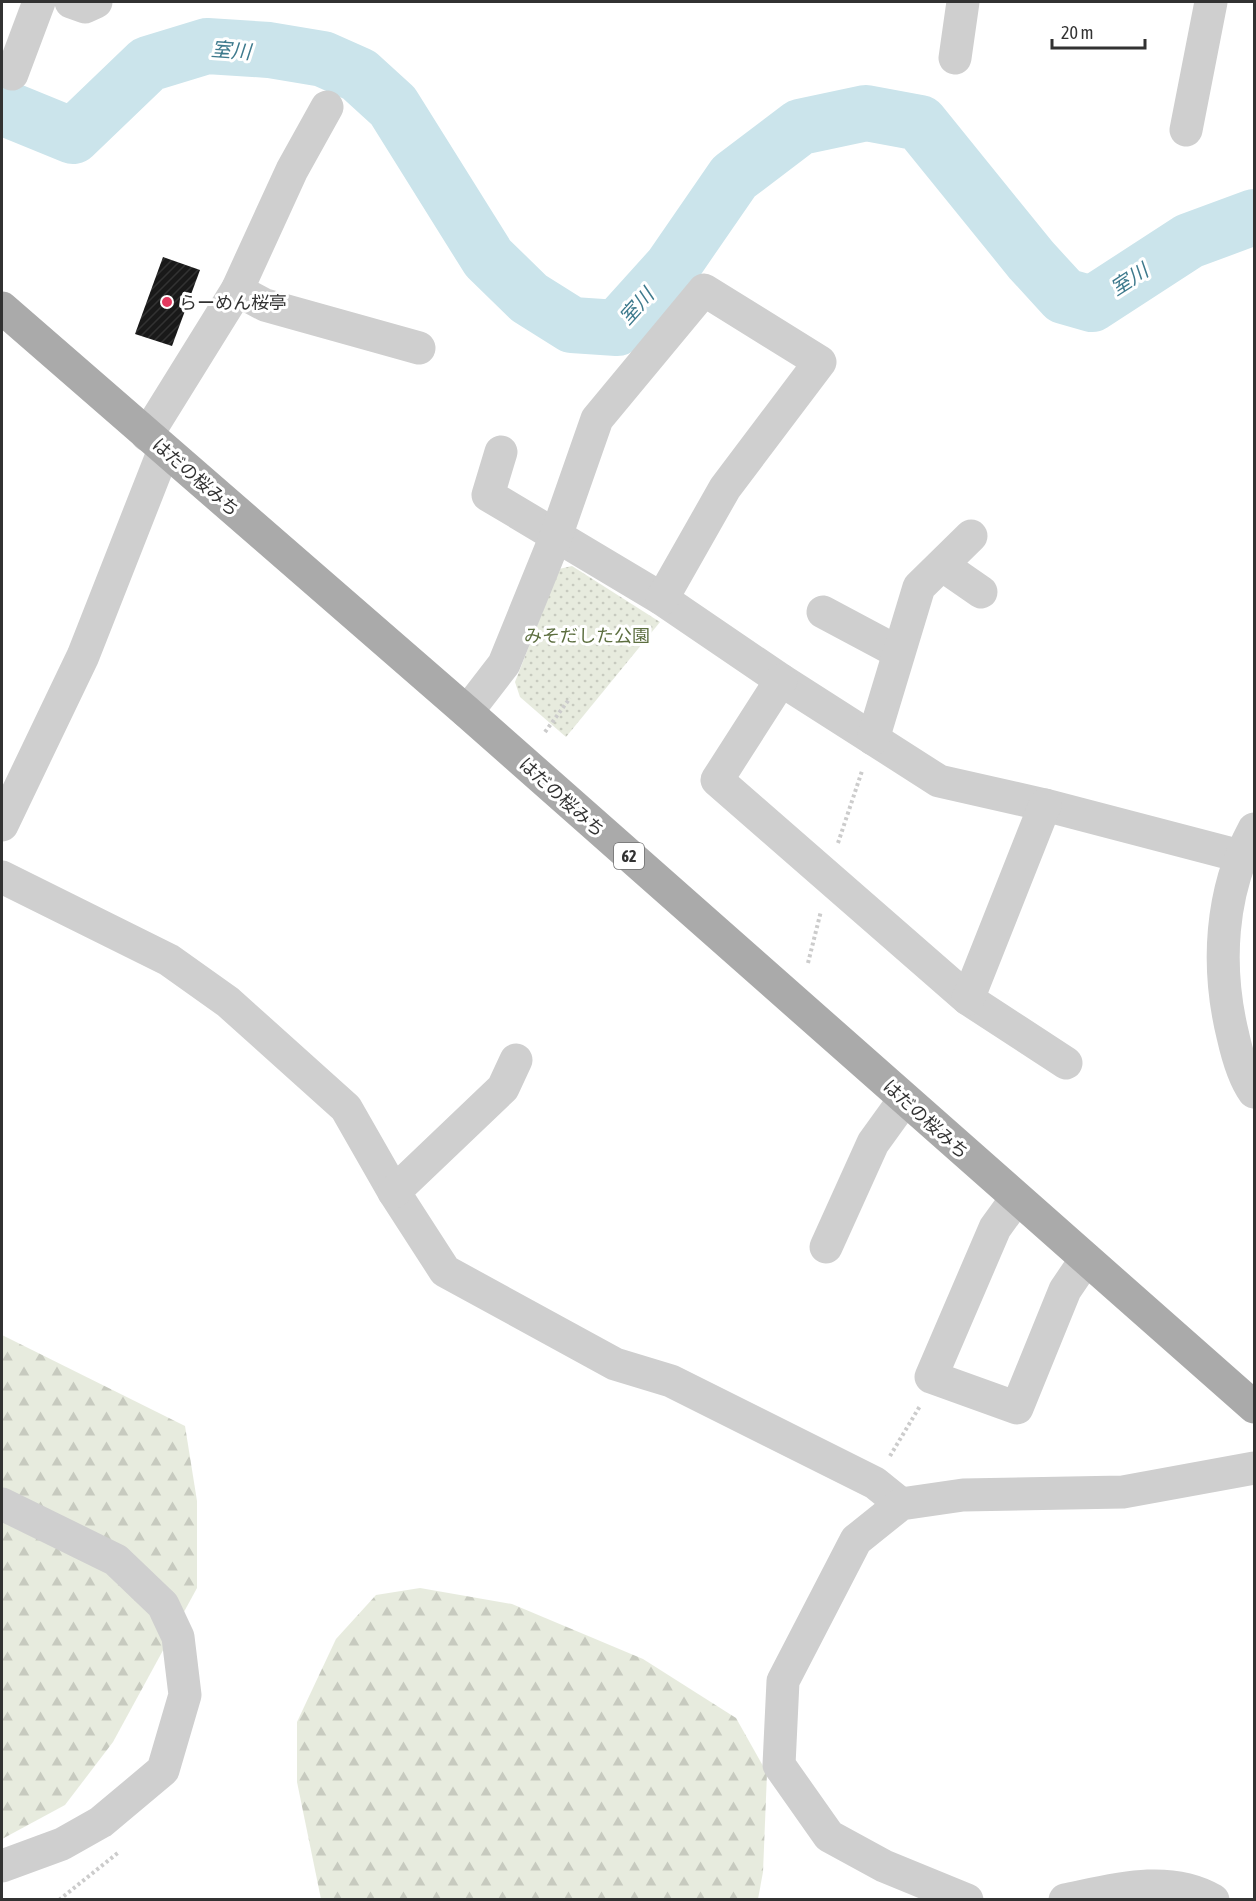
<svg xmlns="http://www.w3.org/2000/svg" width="1256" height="1901" viewBox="0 0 1256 1901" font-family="'Asap Condensed','Noto Sans JP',sans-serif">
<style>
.forest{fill:url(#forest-firs)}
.park{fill:url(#park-dots)}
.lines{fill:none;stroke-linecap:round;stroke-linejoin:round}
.river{stroke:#cbe4eb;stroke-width:56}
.building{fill:url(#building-hatch)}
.path{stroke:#ccc;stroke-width:4;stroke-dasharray:3 3;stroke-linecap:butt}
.minor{stroke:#cfcfcf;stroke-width:33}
.major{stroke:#aaa;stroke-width:33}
.poi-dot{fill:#e3395f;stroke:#fff;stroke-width:2}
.labels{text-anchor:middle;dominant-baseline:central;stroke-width:6;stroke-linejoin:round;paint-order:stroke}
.shield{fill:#fff;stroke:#707070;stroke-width:1.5}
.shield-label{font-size:16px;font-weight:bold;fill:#323232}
.poi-label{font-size:18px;fill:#323232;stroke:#fff;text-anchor:start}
.street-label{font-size:18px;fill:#323232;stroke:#fff}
.park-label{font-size:18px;fill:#5c6e3f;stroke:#fff}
.water-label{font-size:20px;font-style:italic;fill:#3e7a8d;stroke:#fff}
</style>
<defs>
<pattern id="forest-firs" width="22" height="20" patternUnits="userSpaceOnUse" patternTransform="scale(1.5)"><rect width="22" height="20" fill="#e7ebde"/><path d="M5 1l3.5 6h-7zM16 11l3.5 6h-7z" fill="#c7cabf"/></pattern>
<pattern id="park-dots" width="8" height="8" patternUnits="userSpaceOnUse" patternTransform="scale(1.5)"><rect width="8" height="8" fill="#e7ebde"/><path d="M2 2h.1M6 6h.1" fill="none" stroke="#c7cabf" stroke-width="1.8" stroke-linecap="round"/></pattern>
<pattern id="building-hatch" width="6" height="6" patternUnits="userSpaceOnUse" patternTransform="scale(1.5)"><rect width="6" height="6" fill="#191919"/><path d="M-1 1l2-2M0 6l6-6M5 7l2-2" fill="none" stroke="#323232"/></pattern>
</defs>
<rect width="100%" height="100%" fill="#fff"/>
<g class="forest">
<path d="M2,1335L185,1426L197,1501V1588L113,1742L65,1805L2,1839Z"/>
<path d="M420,1588L512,1604L643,1659L736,1718L767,1773L763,1872L758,1899H321L297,1782V1722L336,1639L376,1595Z"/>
</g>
<path class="park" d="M572,566L660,622L566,737L520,697L515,682L559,569Z"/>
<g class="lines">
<path class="river" d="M2,107L73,136L148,64L207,46L269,50L323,59L359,75L393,106L488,258L529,298L572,325L617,328L672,267L734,177L800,127L866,113L920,123L1031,260L1064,296L1092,304L1189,241L1254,217"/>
</g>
<path class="building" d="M163,257L200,270L172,346L135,334Z"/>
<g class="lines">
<g class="path">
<path d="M545,732L570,698"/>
<path d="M838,843L862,771"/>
<path d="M808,963L821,911"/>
<path d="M890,1456L920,1406"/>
<path d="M59,1900L119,1852"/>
</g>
<g class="minor">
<path d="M71,2L85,7L96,2"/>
<path d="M955,58L963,2"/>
<path d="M2,69L12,74L39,2"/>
<path d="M1186,130L1211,2"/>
<path d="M237,290L265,305L419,348"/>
<path d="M147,435L237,290L292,170L327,107"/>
<path d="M501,452L488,495L662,599L781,680L939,781L1045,805L1240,856"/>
<path d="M942,565L981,592"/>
<path d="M823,612L898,652"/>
<path d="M781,680L717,780L968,999L1066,1063"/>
<path d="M467,712L504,664L556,536L597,419L704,290L820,362L725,488L662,599"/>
<path d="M873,739L919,587L971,536"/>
<path d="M2,825L83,656L164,450"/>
<path d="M1254,829C1220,892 1216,967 1233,1036C1237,1054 1243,1077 1254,1092"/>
<path d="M2,877L169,960L228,1002L346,1108L394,1192L445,1271L615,1364L671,1381L875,1483L901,1504"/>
<path d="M968,999L1045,805"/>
<path d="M394,1192L503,1088L516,1060"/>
<path d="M1016,1199L995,1228L931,1377L1017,1408L1065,1290L1086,1259"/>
<path d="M826,1247L873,1143L904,1100"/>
<path d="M2,1504L116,1560L163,1605L178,1637L185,1695L163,1770L101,1822L62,1844L2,1866"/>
<path d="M967,1900L884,1866L829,1836L779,1765L783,1681L856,1540L901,1504L963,1495L1123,1492L1254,1468"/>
<path d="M1065,1900C1113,1890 1168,1874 1213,1900"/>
</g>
<path class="major" d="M2,308L467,712L1254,1407"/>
</g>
<circle class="poi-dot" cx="167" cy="302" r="6"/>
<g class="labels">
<rect class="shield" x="614" y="843" width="30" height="26" rx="4.5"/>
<g class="shield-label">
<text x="629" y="856">62</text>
</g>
<g class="poi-label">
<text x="179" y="302">らーめん桜亭</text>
</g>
<g class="street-label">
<text transform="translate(196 477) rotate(41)">はだの桜みち</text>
<text transform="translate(562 797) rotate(42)">はだの桜みち</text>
<text transform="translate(926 1119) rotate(42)">はだの桜みち</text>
</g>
<g class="park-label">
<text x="587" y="635">みそだした公園</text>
</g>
<g class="water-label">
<text transform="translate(231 50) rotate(4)">室川</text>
<text transform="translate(1129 279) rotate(-33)">室川</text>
<text transform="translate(636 306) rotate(-48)">室川</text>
</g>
</g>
<rect width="1256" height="1901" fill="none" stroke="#323232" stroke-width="6"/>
<path d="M1052 39v9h93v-9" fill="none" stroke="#323232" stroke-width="3"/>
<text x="1061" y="39" font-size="18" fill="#323232" stroke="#ffffff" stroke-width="4.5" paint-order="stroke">20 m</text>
</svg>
